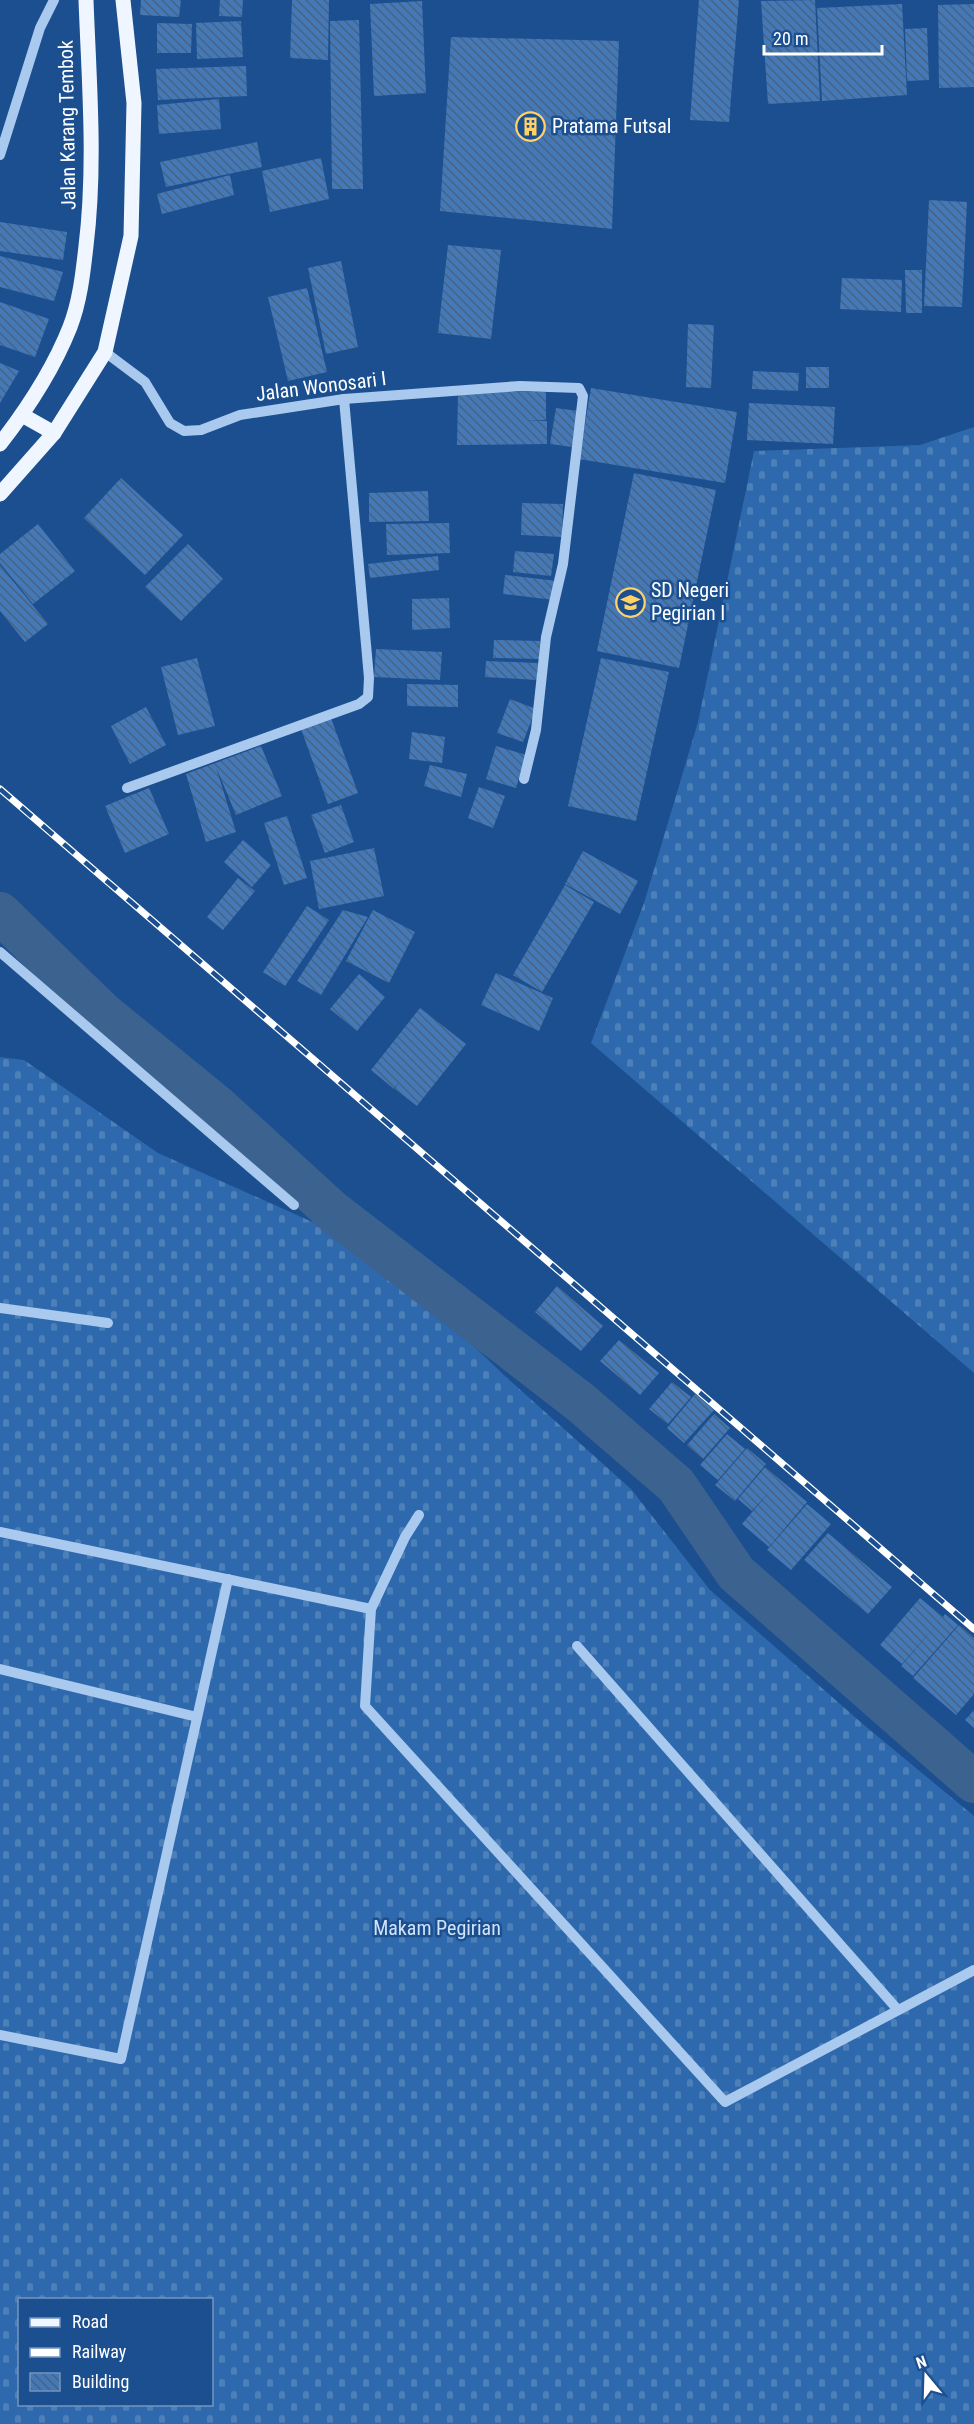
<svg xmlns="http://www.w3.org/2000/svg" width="974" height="2424" viewBox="0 0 974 2424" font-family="'Roboto Condensed',sans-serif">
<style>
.cemetery{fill:url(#cemetery-stones);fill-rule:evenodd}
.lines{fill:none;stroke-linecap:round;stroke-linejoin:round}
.canal{stroke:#3c6290;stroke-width:42}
.building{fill:url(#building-back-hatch)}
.minor{stroke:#a9c9ee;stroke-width:10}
.major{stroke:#f0f6ff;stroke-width:15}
.rail-casing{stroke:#fff;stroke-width:7}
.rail{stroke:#1b4f8f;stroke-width:4.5;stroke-dasharray:14;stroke-linecap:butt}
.labels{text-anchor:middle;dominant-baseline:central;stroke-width:5;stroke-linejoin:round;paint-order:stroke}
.street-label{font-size:20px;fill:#fff;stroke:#1b4f8f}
.poi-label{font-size:20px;fill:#fff;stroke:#1b4f8f;text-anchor:start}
.park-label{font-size:20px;fill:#cfe3fa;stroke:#1b4f8f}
</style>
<defs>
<pattern id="cemetery-stones" width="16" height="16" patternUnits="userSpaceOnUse" patternTransform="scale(1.5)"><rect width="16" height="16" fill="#2e69ad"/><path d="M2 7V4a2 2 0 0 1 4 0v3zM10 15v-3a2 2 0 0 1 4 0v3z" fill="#4d80b9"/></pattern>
<pattern id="building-back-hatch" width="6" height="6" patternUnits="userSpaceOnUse" patternTransform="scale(1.5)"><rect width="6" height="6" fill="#4478b7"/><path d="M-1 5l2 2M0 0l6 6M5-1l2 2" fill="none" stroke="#486282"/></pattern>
</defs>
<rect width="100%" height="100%" fill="#1b4f8f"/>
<g class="cemetery">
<path d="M974,427V1373L591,1043L644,903L698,722L754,451L920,445Z"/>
<path d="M0,1057L24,1060L158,1153L317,1224L407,1282L505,1376L631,1489L710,1590L864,1725L974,1816V2424H0ZM20,2300H212V2404H20Z"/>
</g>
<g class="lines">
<path class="canal" d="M0,913L103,1013L217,1106L332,1211L580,1402L676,1485L736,1573L974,1782"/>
</g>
<g class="building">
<path d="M141,0H181L179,17L140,15Z"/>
<path d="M220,0H243L242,17L219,16Z"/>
<path d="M292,0H329L328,60L290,58Z"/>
<path d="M699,0H739L729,122L690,120Z"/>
<path d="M815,0L820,101L768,104L761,1Z"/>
<path d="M422,1L426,93L374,96L370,4Z"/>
<path d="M902,4L907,95L822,101L817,8Z"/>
<path d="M974,4V87L939,88L938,5Z"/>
<path d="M359,20L363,189H332L330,21Z"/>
<path d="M241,21L243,57L197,59L196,23Z"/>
<path d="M157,23L192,24L191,53H157Z"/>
<path d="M927,28L929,80L907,81L905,29Z"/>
<path d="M451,37L619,41L612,229L440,211Z"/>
<path d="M246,66L247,96L158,100L156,69Z"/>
<path d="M219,99L221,129L159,134L157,105Z"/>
<path d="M257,142L262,167L166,187L160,162Z"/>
<path d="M321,158L329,199L270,212L262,171Z"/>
<path d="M230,175L234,195L162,214L157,194Z"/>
<path d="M929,200L967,202L962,307L924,306Z"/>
<path d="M0,222L67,232L63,260L0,251Z"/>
<path d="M448,245L501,250L491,339L438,333Z"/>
<path d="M0,256L63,272L54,301L0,287Z"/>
<path d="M341,261L358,347L326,354L308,268Z"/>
<path d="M905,270H922V313H906Z"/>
<path d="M842,278L902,280L901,312L840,309Z"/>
<path d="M307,288L327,372L288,381L268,297Z"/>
<path d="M0,302L49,319L35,357L0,345Z"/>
<path d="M688,324L714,325L711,388L686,387Z"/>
<path d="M0,363L19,371L0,403Z"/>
<rect x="806" y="367" width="23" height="21"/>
<path d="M753,371L799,373L798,391L752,389Z"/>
<path d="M591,388L737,412L725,483L579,459Z"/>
<path d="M458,392H546V420L526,421H547V444L457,445Z"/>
<path d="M749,403L835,407L833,444L747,440Z"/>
<path d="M556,408L578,411L572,447L550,444Z"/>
<path d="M634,473L716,490L679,668L597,651Z"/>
<path d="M121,478L183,535L145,575L84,518Z"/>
<path d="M428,491L429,521L369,522V493Z"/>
<path d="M522,503L563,504L562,537L521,535Z"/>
<path d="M449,523L450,553L387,555L386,524Z"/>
<path d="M38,524L75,571L33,604L0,563V554Z"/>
<path d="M188,544L223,579L181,621L145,587Z"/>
<path d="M515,551L554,554L551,576L513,572Z"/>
<path d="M438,556L439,570L370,578L368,564Z"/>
<path d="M0,565L48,624L25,642L0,611Z"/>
<path d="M505,575L557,581L554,600L503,594Z"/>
<path d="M449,598L450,628L412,630V599Z"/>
<path d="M494,640L540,641L539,659L493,658Z"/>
<path d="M376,649L442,652L440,680L374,677Z"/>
<path d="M197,658L215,726L178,735L161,667Z"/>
<path d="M601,658L669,672L636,821L568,806Z"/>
<path d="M486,661L538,663L537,680L485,677Z"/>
<path d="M407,684L458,685V707L407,706Z"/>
<path d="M510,699L536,709L523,742L497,733Z"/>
<path d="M146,707L166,745L130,764L111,726Z"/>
<path d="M331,718L358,793L328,804L301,729Z"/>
<path d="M412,732L445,737L442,763L409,759Z"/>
<path d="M261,746L282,796L236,815L216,767L236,832L206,842L186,774Z"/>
<path d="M496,746L526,755L516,788L486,779Z"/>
<path d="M430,765L467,774L461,797L424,786Z"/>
<path d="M479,787L505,796L493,828L468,818Z"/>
<path d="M149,788L169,834L125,853L105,806Z"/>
<path d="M341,805L354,842L325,853L311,815Z"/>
<path d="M287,816L307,878L284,885L264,823Z"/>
<path d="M243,840L271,865L252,887L224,862Z"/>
<path d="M374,848L384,896L319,909L310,861Z"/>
<path d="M583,851L638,881L620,914L565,884Z"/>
<path d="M238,878L255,891L223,930L207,917Z"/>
<path d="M565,885L594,902L542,992L513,975Z"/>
<path d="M307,906L329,920L285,986L263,972Z"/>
<path d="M343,910L368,917L321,995L297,981Z"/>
<path d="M373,910L415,932L389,983L346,961Z"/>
<path d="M496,973L553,998L539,1031L481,1005Z"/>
<path d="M359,974L385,997L357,1031L330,1009Z"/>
<path d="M420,1008L466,1044L417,1106L395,1089L399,1082L394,1089L371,1070Z"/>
<path d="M557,1286L603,1326L581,1351L535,1312Z"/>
<path d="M619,1340L659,1373L640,1395L600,1361Z"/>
<path d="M672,1382L691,1397L668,1424L649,1409Z"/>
<path d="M695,1394L714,1410L684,1443L667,1428Z"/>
<path d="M714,1414L730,1428L703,1459L687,1445Z"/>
<path d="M727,1434L745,1449L718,1480L700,1465Z"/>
<path d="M747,1448L766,1464L735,1501L715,1485Z"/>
<path d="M765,1467L807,1502L769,1547L742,1524L771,1490L752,1511L738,1499Z"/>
<path d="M807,1504L831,1524L791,1570L767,1550Z"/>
<path d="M828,1533L892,1587L868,1614L804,1560Z"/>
<path d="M920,1598L943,1617L945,1614L958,1625L913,1676L901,1666L937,1624L902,1664L880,1645Z"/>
<path d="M959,1625L974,1638V1694L956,1715L913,1678Z"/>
<path d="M974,1710V1728L965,1720Z"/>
</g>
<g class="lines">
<g class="minor">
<path d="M0,155L40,28L54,0"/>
<path d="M105,352L145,382L170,423L184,431L201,430L240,415L344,399L520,386L579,388L583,396L563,564L546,637L536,730L524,779"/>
<path d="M127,788L359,704L368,697L369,678L344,399"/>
<path d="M0,952L294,1205"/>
<path d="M0,1308L108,1323"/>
<path d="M0,1532L371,1609L405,1537L419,1515"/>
<path d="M371,1609L365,1706L725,2102L974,1970"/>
<path d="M577,1646L898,2010"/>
<path d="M0,1669L197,1717"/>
<path d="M0,2035L121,2059L228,1579"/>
</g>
<g class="major">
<path d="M22,415L54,433"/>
<path d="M0,444C28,408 53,370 70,327C80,301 83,273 86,246C96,164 89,82 86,0"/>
<path d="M0,494L54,433L105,352L131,236L134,103L123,0"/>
</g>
<defs>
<path id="rail" d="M0,789L974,1629"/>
</defs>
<use href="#rail" class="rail-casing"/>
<use href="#rail" class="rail"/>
</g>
<defs>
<symbol id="building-ring" viewBox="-11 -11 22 22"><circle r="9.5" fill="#1b4f8f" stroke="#ffd166" stroke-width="1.5"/><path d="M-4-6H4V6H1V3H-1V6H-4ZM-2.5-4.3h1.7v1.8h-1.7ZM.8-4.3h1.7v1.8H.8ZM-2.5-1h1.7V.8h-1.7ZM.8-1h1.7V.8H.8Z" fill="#ffd166"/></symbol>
<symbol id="school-ring" viewBox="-11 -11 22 22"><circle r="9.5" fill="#1b4f8f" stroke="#ffd166" stroke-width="1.5"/><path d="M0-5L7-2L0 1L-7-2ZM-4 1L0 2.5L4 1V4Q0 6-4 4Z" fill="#ffd166"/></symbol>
</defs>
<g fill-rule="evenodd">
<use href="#building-ring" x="514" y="110" width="33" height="33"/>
<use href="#school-ring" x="614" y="586" width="33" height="33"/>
</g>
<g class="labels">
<g class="street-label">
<text transform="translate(67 125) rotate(-91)">Jalan Karang Tembok</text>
<text transform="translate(321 386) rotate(-7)">Jalan Wonosari I</text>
</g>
<g class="poi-label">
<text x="552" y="126">Pratama Futsal</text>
<text x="651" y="590">SD Negeri<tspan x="651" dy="23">Pegirian I</tspan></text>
</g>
<g class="park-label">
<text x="437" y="1928">Makam Pegirian</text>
</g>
</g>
<rect x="18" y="2298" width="195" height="108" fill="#1b4f8f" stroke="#7695bc" stroke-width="1.5"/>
<rect x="30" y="2318" width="30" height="9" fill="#f0f6ff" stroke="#7695bc" stroke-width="1.5"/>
<text x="72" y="2328" font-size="18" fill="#ffffff">Road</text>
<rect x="30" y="2348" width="30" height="9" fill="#ffffff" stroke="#7695bc" stroke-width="1.5"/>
<text x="72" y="2358" font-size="18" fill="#ffffff">Railway</text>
<rect x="30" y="2373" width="30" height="18" fill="url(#building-back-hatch)" stroke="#7695bc" stroke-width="1.5"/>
<text x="72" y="2388" font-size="18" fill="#ffffff">Building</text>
<g transform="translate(926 2376) rotate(341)" stroke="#1b4f8f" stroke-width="4.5" paint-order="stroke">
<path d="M0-4.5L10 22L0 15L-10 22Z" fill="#ffffff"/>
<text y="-9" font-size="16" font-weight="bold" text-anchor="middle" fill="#ffffff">N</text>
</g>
<path d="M764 45v9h118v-9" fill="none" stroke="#ffffff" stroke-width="3"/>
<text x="773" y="45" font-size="18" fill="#ffffff" stroke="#1b4f8f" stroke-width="4.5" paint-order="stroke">20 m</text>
</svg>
